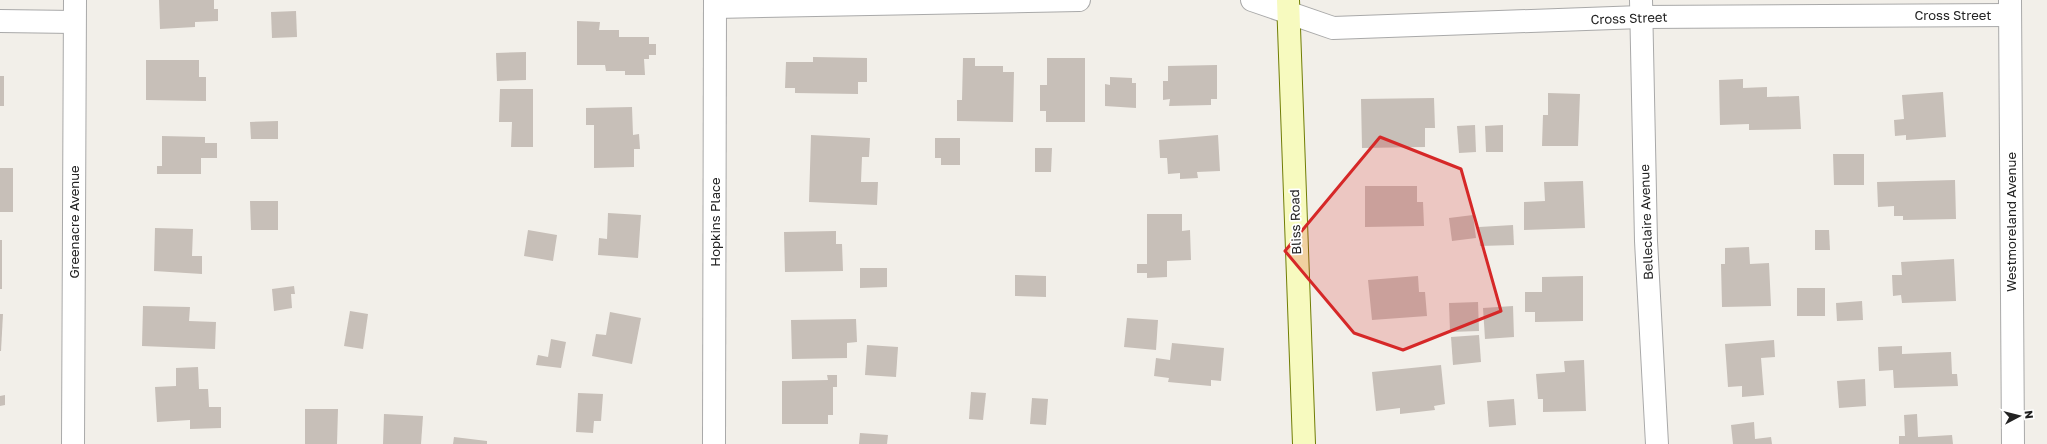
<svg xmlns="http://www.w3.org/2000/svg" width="2047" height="444" viewBox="0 0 2047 444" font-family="'Golos Text',sans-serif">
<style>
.building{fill:#c7bfb8}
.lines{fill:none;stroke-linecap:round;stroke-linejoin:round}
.street-casing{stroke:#a9a9a9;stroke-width:24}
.secondary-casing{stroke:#707d05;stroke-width:24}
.street{stroke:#fff;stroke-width:22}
.secondary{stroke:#f7fabf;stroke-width:22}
.marked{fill:#d62828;fill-opacity:0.2;stroke:#d62828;stroke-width:3;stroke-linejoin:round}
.labels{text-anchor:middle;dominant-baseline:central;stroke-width:3.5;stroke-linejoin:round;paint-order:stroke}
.street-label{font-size:13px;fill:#222;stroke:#fff}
</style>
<rect width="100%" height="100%" fill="#f2efe9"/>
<g class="building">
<path d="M159,0H214V9H218V21L195,22V27L160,29Z"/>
<path d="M296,11L297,37L272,38L271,12Z"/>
<path d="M577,21L600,22L599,30H619V37H649V44H656V55H649V59H644L645,75H625V71H606L605,65H577Z"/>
<path d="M526,52V80L497,81L496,53Z"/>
<path d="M813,57L867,58V82H858V94L795,93V88H785L786,62H813Z"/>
<path d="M963,58H975V66H1003V72H1014L1013,122L957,121V100H962Z"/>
<path d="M1047,58H1085V122H1046V111H1040V85H1047Z"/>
<path d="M146,60H199V77H206V101L146,100Z"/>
<path d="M1217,65V99H1211V105L1169,106L1170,99L1163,100V81H1168V66Z"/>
<rect x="0" y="76" width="4" height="30"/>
<path d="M1110,77L1132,78V83H1136V108L1105,106V84L1110,85Z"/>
<path d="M1743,79V88L1767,87V97L1799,96L1801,129L1749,130V124L1720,125L1719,80Z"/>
<path d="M500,89H533V147H511L512,122H499Z"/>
<path d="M1943,92L1946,137L1906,140V135L1895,136L1894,120L1904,119L1902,95Z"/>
<path d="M1548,93L1580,94L1578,146H1542L1543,115H1548Z"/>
<path d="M1434,98L1435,128H1425V147L1362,148L1361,99Z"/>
<path d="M632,107L633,135L639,134L640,149H634V167L594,168V125H586V108Z"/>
<path d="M278,121V139H251L250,122Z"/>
<path d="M1475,125L1476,152L1459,153L1457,126Z"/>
<path d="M1503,125V152H1486L1485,126Z"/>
<path d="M811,135L870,138L869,157H862L861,182H878L877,205L809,202Z"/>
<path d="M1218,135L1220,171L1197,172L1198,178L1180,179V173L1168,174L1167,158H1160L1159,140Z"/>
<path d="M162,136L205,137V143H217V158H201V174H157V166H162Z"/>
<path d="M935,138H960V165H941V158H935Z"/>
<path d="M1035,148H1052L1051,172H1035Z"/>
<path d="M1833,154H1864V185H1834Z"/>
<rect x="0" y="168" width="13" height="44"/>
<path d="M1955,180L1956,219L1903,220V216H1894V206L1878,207L1877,182Z"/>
<path d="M1583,181L1585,228L1524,230V202L1545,201L1544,182Z"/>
<path d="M1365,186H1417V202H1423L1424,226L1365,227Z"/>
<path d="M250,201H278V230H251Z"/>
<path d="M608,213L641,215L638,258L598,255L599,238L607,239Z"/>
<path d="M1147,214H1182V231L1190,230L1191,260L1167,261V277L1147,278V273H1137V264H1147Z"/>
<path d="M1473,215L1476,238L1452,241L1449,218Z"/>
<path d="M1513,225L1514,245L1480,246L1479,227Z"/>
<path d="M155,228L193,229L192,256H202V274L154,271Z"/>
<path d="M528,230L557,235L553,261L524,256Z"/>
<path d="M1815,230H1829L1830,250H1815Z"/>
<path d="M836,231V244H842L843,271L785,272L784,232Z"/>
<rect x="0" y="240" width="2" height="49"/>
<path d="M1749,247L1750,264L1769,263L1771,306L1722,307L1721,264H1725V248Z"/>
<path d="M1954,259L1956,301L1902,303L1901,295L1893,296L1892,275H1902L1901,262Z"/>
<path d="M860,268H887V287L860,288Z"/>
<path d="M1015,275L1046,276V297L1015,296Z"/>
<path d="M1418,276L1419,292H1425L1427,316L1372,320L1368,280Z"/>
<path d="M1583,276V321L1535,322V312H1525V292H1542V277Z"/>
<path d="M294,286L295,294H291L292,308L274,311L272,289Z"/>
<rect x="1797" y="288" width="28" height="28"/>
<path d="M1862,301L1863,320L1837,321L1836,303Z"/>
<path d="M1478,302L1479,331L1450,332L1449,303Z"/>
<path d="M143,306L190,307L189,321L216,322L215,349L142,346Z"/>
<path d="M1513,306L1514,337L1485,339L1483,308Z"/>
<path d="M350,311L368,314L363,349L344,346Z"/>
<path d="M610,312L641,318L632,364L592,356L596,334L606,335Z"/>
<path d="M0,314H3L1,351H0Z"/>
<path d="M1127,318L1158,320L1156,350L1124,347Z"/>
<path d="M856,319L857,342L847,343V358L792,359L791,320Z"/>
<path d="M1479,335L1481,362L1453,365L1451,337Z"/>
<path d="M551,339L566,342L561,368L536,365L538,355L548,357Z"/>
<path d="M1774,340L1775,357L1761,358L1764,395L1742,397V386L1728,387L1725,344Z"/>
<path d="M1172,343L1224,348L1221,381L1211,380V386L1168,382L1169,378L1154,376L1156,358L1170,360Z"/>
<path d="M867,345L898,347L896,377L865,375Z"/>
<path d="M1902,346V354L1951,352L1952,374H1957L1958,386L1894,388L1893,370L1879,371L1878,347Z"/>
<path d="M1584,360L1586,411L1543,412V399H1538L1536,374L1565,372L1564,361Z"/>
<path d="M1441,365L1445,404L1434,406L1435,410L1400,414V408L1376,411L1372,372Z"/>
<path d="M198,367L199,389H208L209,407H221V428L190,429V420L157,422L155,387L176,386V368Z"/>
<path d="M827,375H837V387H833V415H828V424H782V381L828,380Z"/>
<path d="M1865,379L1866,406L1839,408L1837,381Z"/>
<path d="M971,392L986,393L983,420L969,419Z"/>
<path d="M578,393L603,394L601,421H594L593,433L576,432Z"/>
<path d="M5,395V405L0,406V396Z"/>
<path d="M1032,398L1048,399L1046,425L1030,424Z"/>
<path d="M1514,399L1516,425L1489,427L1487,401Z"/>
<path d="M305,409H338L337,444H305Z"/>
<path d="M384,414L423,416L421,444H383Z"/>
<path d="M1917,414L1918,437L1952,435L1953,444H1899V436H1905L1904,415Z"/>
<path d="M1754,422L1755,439L1771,437L1772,444H1733L1731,425Z"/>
<path d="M860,433L888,435L887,444H859Z"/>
<path d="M454,437L487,441V444H453Z"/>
</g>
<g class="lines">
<defs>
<g id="street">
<path d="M1252,0L1333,28L1641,17L2010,15"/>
<path d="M1641,0L1646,241L1657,444"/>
<path d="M2010,1L2013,444"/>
<path d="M715,7L1079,0"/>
<path d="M0,21L74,22"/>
<path d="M73,444L75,0"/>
<path d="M714,444L715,0"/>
</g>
<path id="secondary" d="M1288,0L1304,444"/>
</defs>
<use href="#street" class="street-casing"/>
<use href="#secondary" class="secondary-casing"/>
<use href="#street" class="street"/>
<use href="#secondary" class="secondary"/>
</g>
<path class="marked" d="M1380,137L1461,169L1501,311L1403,350L1354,333L1285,251Z"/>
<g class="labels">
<g class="street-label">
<text x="1953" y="15">Cross Street</text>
<text transform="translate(1629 18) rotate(-2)">Cross Street</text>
<text transform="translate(74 222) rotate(-90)">Greenacre Avenue</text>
<text transform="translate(715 222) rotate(-90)">Hopkins Place</text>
<text transform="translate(1295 222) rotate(-92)">Bliss Road</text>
<text transform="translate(1646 222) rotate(-92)">Belleclaire Avenue</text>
<text transform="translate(2011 222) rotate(-90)">Westmoreland Avenue</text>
</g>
</g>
<g transform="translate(2019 416) rotate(83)" stroke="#ffffff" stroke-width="3" paint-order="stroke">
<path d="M0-3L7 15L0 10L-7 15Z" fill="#222222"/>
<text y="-6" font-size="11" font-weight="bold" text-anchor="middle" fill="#222222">N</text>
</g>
</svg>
